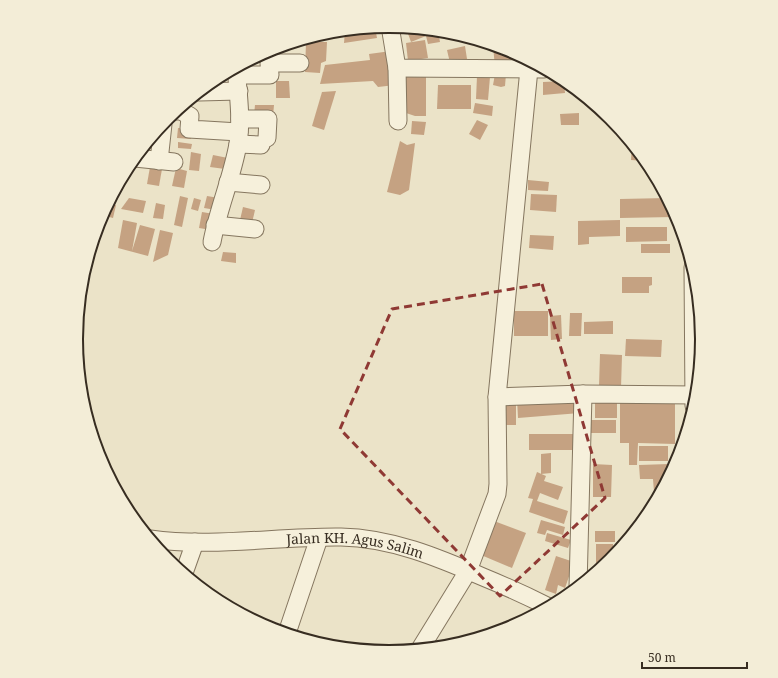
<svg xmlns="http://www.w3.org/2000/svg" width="778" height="678" viewBox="0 0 778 678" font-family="'Noto Serif',serif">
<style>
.building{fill:#c5a282}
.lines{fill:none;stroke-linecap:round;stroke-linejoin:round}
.minor-casing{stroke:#85765f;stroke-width:19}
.minor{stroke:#f6f0db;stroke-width:17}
.marked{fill:none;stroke:#8f3934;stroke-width:3;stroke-dasharray:8 5;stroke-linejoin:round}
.labels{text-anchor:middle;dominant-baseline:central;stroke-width:3.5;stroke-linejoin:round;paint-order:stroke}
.street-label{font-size:14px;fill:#372d21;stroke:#f3edd7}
.rim{fill:none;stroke:#372d21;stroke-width:2}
</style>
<rect width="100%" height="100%" fill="#ebe3c8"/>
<g class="building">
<path d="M375,27L377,38L344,43L345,31Z"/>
<path d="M406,28L424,29L426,36L425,30L438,31L440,42L428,44L426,36L411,42Z"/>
<path d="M445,31L450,32L459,35L445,37Z"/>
<path d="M425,40L428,58L408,61L406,43Z"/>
<path d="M306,42H327L326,61L321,63L320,73L305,72Z"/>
<path d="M493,45L509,50L520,56V59H526L530,61L520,68V59L505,61L495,68Z"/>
<path d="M465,46L467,59L450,63L447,50Z"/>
<path d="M391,51L395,85L378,87L373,81L320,84L325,65L370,60L369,54Z"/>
<path d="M495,74H506L505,86L501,87L493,85Z"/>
<path d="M406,76H426V116H415L406,113Z"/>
<path d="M477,76L490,77L488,100L476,99Z"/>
<path d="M276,81H289L290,98H276Z"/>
<path d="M564,81L565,93L543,95V82Z"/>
<path d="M438,85H471V109H437Z"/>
<path d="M336,91L324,130L312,126L322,92Z"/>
<path d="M475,103L493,106L492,116L473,113Z"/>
<path d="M255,105H274L273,116L254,115Z"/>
<path d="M579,113V125H561L560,114Z"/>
<path d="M477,120L488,125L480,140L469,134Z"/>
<path d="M412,121L426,122L424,135L411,134Z"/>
<path d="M178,128L187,129L192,132L191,139L177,138Z"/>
<path d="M400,141L407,145L415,143L409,190L400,195L387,192Z"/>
<path d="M178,142L192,144L191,149L178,148Z"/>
<path d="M632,144L646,161L631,160Z"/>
<path d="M191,152L201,154L199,171L189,170Z"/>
<path d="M213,155L228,158L225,169L210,167Z"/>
<path d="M150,167L162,169L159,186L147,184Z"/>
<path d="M127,168L125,184H118Z"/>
<path d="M176,168L187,171L184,188L172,186Z"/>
<path d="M528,180L549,182L548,191L528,190Z"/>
<path d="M531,194L557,195L556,212L530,210Z"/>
<path d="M180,196L188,198L182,227L174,225Z"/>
<path d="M207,196L219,198L216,210L204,208Z"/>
<path d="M129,198L146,201L143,213L121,209Z"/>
<path d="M194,198L201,200L198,211L191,209Z"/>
<path d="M667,198L673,209V217L620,218V199Z"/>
<path d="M156,203L165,205L163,219L153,218Z"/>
<path d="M108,204L116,205L113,218L102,215Z"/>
<path d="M243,207L255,210L252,223L240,220Z"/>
<path d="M202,212L214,214L211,230L199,228Z"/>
<path d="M123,220L137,223L132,251L140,225L155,229L148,256L118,248Z"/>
<path d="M620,220V236L589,237V244L578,245V221Z"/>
<path d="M626,227H667V241L626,242Z"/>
<path d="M160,230L173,233L168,255L153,262Z"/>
<path d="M530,235L554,236L553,250L529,248Z"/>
<rect x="641" y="244" width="29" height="9"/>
<path d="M223,252L236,253V263L221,261Z"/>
<path d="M622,277H652V285L649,286V293H622Z"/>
<rect x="514" y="311" width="34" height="25"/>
<path d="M570,313H582L581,336H569Z"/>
<path d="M561,315L562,339L551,340L550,316Z"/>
<path d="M613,321V334H584V322Z"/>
<path d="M626,339L662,340L661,357L625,356Z"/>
<path d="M600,354L622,355L621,387L599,386Z"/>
<path d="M559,397L560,403L579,402L580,413L518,418L517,399Z"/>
<path d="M595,398L617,399V418H595Z"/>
<rect x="504" y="400" width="12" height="25"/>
<path d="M620,402L675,403V444L638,443L637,465H629V443H620Z"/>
<rect x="591" y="420" width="25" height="13"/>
<rect x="529" y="434" width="50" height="16"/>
<rect x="639" y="446" width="29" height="15"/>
<path d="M551,453V473L541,474V454Z"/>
<path d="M593,464L612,465L611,497H593Z"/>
<path d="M669,464V475L660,492H654L653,479H640L639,465Z"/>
<path d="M537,472L546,476L544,481L563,487L558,500L540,493L537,501L568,511L564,524L529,512L533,499L528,498Z"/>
<path d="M541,520L565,527L563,535L547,530L545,535L537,533Z"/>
<path d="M494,521L526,533L512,568L481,555Z"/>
<rect x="595" y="531" width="20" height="11"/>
<path d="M547,533L571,540L568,548L545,541Z"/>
<path d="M596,544H613V556L607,563H596Z"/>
<path d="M556,556L574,562L565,588L558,585L556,594L545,590Z"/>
</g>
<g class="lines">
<defs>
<g id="minor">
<path d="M390,26L397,68L544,69"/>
<path d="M397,68L398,121"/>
<path d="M237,75H270L269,63H300"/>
<path d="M199,92L239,91"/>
<path d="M176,111H181L190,116L189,129L239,132"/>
<path d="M240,119H268L267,138"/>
<path d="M238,144L261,145"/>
<path d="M135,158L174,162"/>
<path d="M159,161L163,124"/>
<path d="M228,182L261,185"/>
<path d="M215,225L255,229"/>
<path d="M212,242C218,209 232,178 238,144C242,118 238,93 236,67"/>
<path d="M693,267L694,406"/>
<path d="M497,397L583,394L696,395"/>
<path id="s1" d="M150,539C212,548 279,536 341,537C391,538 437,557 483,577C505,586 527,596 549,607"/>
<path d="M184,573L195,542"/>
<path d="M578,587L583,394"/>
<path d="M287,633L319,538"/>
<path d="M420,649L468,571L497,494L498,484L497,397L529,69"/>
</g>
</defs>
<use href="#minor" class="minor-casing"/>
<use href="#minor" class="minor"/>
</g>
<path class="marked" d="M542,284L605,498L500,596L340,429L392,309Z"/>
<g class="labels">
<g class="street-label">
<text stroke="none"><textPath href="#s1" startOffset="206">Jalan KH. Agus Salim</textPath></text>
</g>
</g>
<path d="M0 0H778V678H0ZM83 339a306 306 0 1 1 612 0a306 306 0 1 1-612 0Z" fill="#f3edd7" fill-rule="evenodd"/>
<path class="rim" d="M83 339a306 306 0 1 1 612 0a306 306 0 1 1-612 0Z"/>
<path d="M642 662v6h105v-6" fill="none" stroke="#372d21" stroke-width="2"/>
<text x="648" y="662" font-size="12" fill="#372d21" stroke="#f3edd7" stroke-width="3" paint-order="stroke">50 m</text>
</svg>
